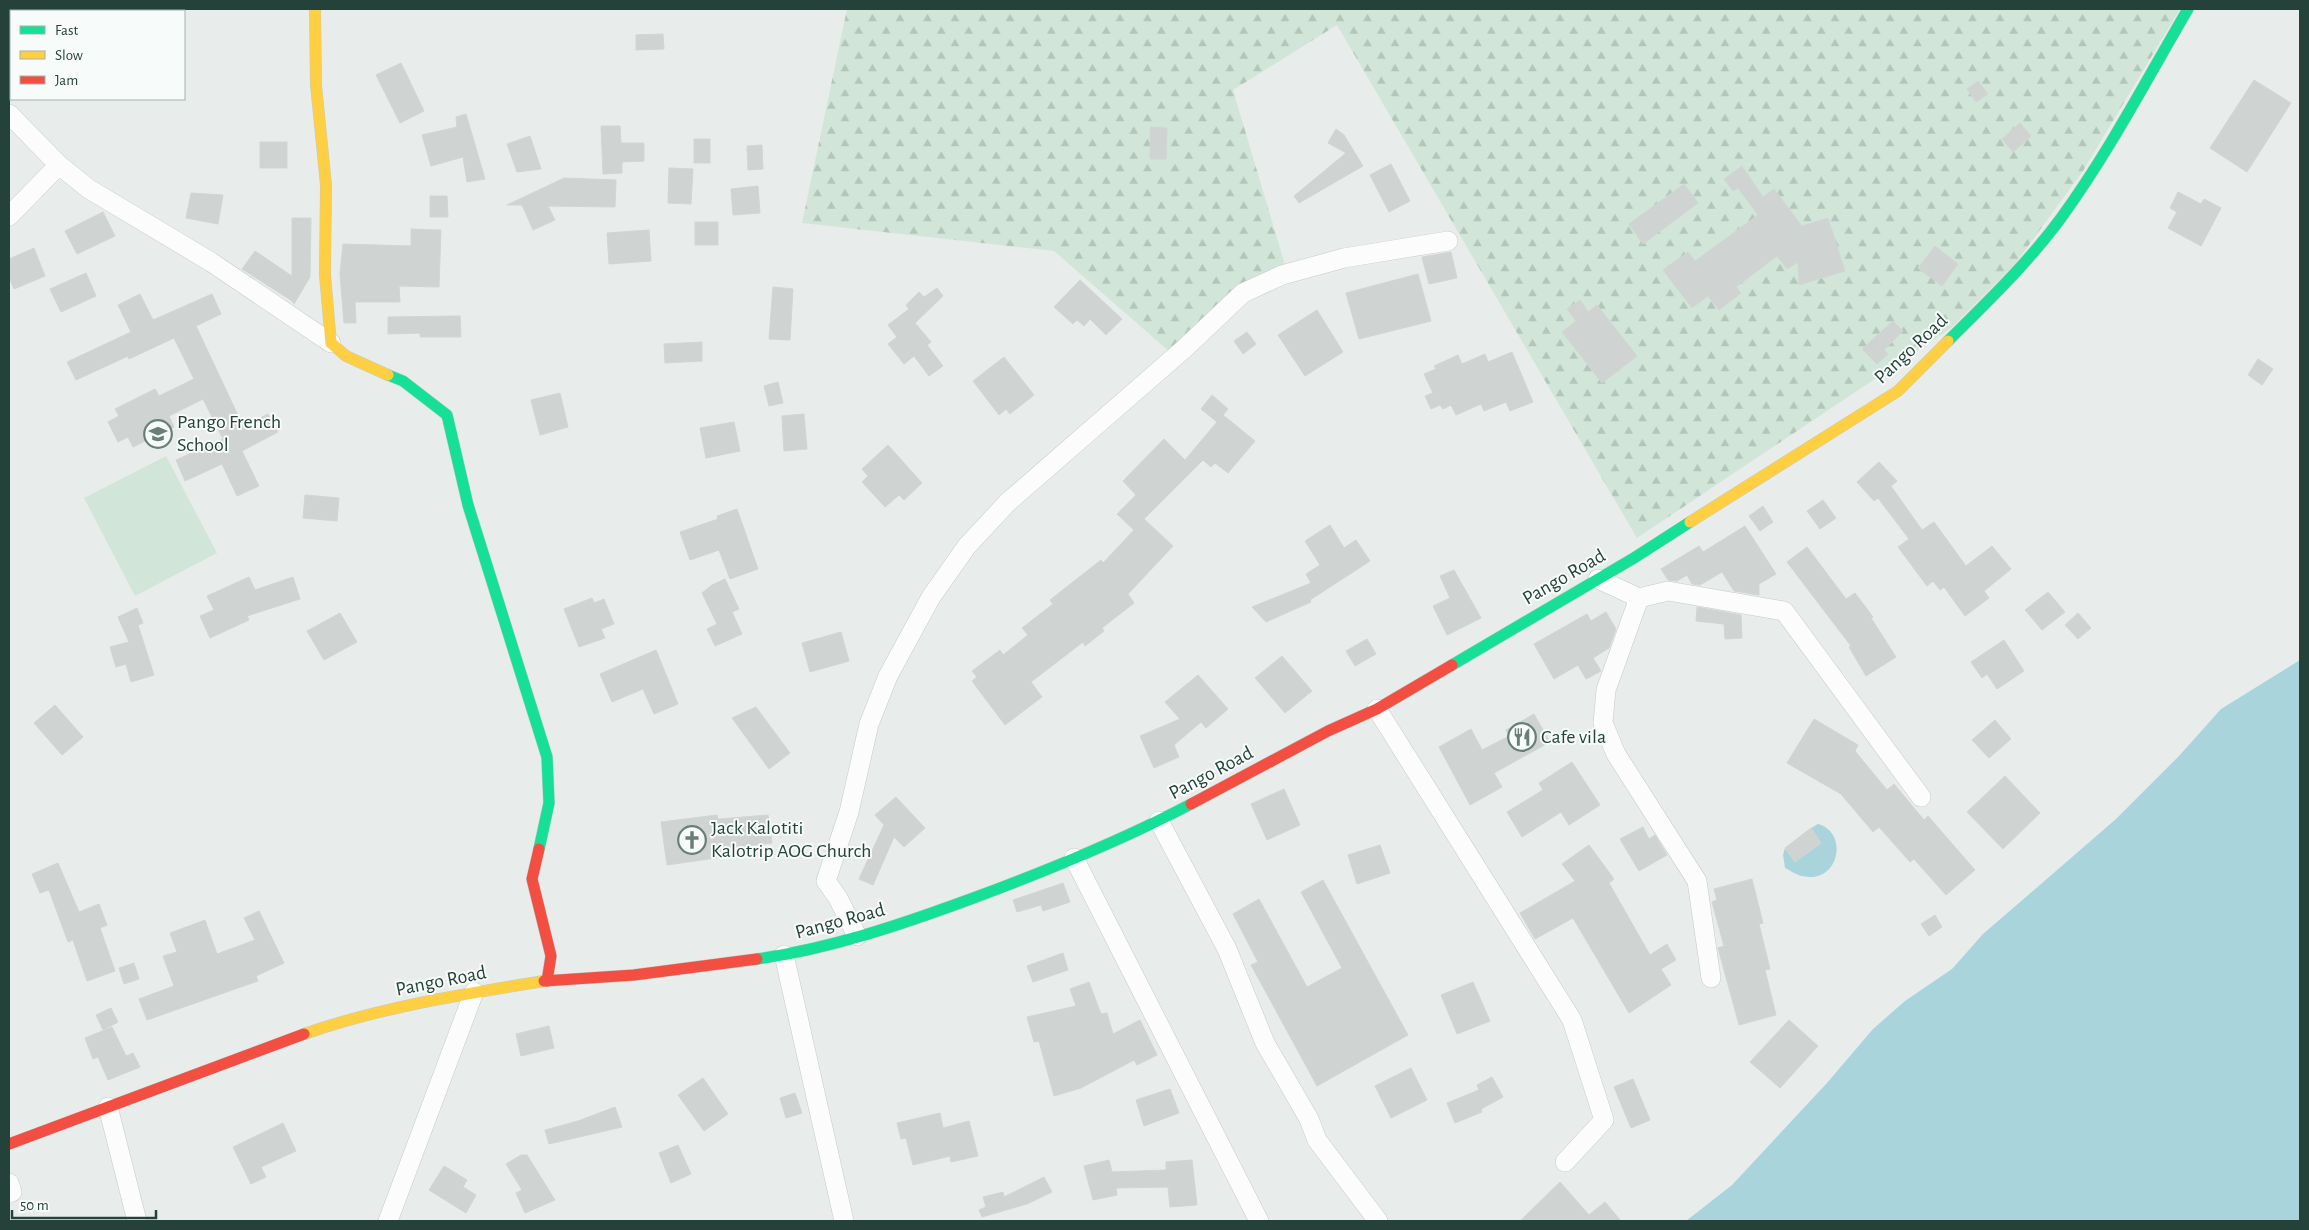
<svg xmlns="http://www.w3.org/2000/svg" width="2309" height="1230" viewBox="0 0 2309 1230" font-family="'Alegreya Sans',sans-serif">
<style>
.grass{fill:#d1e6d8}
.forest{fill:url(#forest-firs)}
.water{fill:#a9d4db}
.building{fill:#cfd4d2;stroke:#d1d6d4}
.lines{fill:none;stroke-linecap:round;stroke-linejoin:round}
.street-casing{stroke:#c5cac8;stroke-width:20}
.fast-casing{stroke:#c3cbc8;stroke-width:12}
.slow-casing{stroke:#c3cbc8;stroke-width:12}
.jam-casing{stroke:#c3cbc8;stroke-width:12}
.street{stroke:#fcfcfc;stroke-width:19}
.fast{stroke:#16e098;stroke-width:11}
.slow{stroke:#ffcf43;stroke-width:11}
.jam{stroke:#f24e42;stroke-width:11}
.labels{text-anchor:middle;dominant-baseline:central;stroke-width:4;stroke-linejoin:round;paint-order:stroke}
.street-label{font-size:20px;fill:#24423a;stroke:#f7fbf9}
.poi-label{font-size:20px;fill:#24423a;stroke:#f7fbf9;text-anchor:start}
</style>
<defs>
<pattern id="forest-firs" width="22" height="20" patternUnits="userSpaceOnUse" patternTransform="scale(1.25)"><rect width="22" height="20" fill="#d1e6d8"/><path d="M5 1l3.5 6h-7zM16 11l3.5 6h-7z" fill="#b3c6ba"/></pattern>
</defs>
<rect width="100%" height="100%" fill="#e8edeb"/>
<path class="grass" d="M166,456L217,553L135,596L84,498Z"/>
<path class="forest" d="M847,9H2180L2083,171L2015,264L1951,328L1637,538L1337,25L1233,90L1285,265L1170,352L1054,251L802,223Z"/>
<g class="water">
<path d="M2300,660V1221H1686L1732,1185L1827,1083L1873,1029L1905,1001L1952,969L1983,934L2116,819L2179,756L2221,709Z"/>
<path d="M1818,824C1849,832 1840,885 1802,876C1796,875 1790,870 1785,868L1783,855L1785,848L1795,862L1821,843L1811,828Z"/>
</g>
<g class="building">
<path d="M663,34L664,49L636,50V35Z"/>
<path d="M401,63L424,111L400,123L376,75Z"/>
<path d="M2254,80L2291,103L2247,172L2210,148Z"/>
<path d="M1978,81L1988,94L1976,102L1967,89Z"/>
<path d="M466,114L485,179L467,182L463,157L431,166L422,135L457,127L456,117Z"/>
<path d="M2020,123L2031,136L2013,152L2002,139Z"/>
<path d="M601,126H620L621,143H644V161L622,162V173L603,174Z"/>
<path d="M1150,127L1167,128L1166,159H1150Z"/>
<path d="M1336,129L1344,135L1363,166L1299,203L1294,196L1346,153L1328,143Z"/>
<path d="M530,136L541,169L517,172L507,144Z"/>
<rect x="694" y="139" width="16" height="24"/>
<rect x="260" y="142" width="27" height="26"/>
<path d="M762,145L763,169L748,170L747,146Z"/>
<path d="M1391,164L1410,201L1389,212L1370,175Z"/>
<path d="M1742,166L1763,197L1774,189L1802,226L1828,218L1845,271L1799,285L1798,262L1787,269L1777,256L1736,287L1741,293L1719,310L1708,296L1692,308L1663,270L1688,252L1695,261L1758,215L1738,188L1733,191L1724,179Z"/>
<path d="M669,168L693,169L691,204L668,203Z"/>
<path d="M564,178L616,180L615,207L548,206L555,220L533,230L522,205H507Z"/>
<path d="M1684,184L1698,203L1643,244L1629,224Z"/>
<path d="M758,186L760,213L733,215L731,189Z"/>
<path d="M2178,192L2201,204L2204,199L2221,208L2201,246L2168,228L2177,212L2170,208Z"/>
<path d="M191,193L223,195L218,224L186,218Z"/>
<path d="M430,196H447L448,217H430Z"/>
<path d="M103,212L115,236L77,254L65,231Z"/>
<path d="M292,218H311L310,277L294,304L292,301L242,269L255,251L292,276Z"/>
<rect x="695" y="222" width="23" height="23"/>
<path d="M411,229L441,230L439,287L399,286L400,302H355L356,323H344L340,274L343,244L411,246Z"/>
<path d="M649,230L651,261L609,264L607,233Z"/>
<path d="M1935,246L1958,264L1942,286L1918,268Z"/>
<path d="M34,248L45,276L14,289L9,277V259Z"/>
<path d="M1451,252L1457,278L1429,284L1422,257Z"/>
<path d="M86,273L96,296L61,312L50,289Z"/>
<path d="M1418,274L1431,321L1359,339L1346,293Z"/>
<path d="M1080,280L1122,319L1106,335L1090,319L1084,326L1077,320L1073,324L1054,307Z"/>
<path d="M773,287L793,289L790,340L769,339Z"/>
<path d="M937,288L943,296L915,323L931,342L927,345L943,366L929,376L914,356L904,364L888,344L897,337L888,325L909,309L906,305L919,292L924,297Z"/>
<path d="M140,294L153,320L212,294L221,314L196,326L243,426L268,414L278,432L242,451L259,486L237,496L222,464L185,481L176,460L223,439L203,399L169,416L174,427L133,447L128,437L118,442L108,422L119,416L115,409L155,389L159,396L194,379L174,338L129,359L128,356L76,380L67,362L131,332L118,305Z"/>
<path d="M1580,300L1588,312L1597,305L1637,356L1602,383L1562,332L1576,321L1567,309Z"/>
<path d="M1317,310L1343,352L1305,376L1278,335Z"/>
<path d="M460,316L461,337H420V333L388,334V317Z"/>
<path d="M1893,321L1903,331L1884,350L1888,354L1877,364L1862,349Z"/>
<path d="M1247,332L1256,344L1243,354L1234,341Z"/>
<path d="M702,342V361L665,363L664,344Z"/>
<path d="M1512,352L1533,402L1510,411L1506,402L1484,411L1481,404L1456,415L1451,405L1443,409L1440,405L1431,409L1425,396L1433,393L1424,374L1436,369L1434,366L1458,355L1462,364L1485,354L1488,362Z"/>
<path d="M1004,357L1034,395L1010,414L1006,409L999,415L973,381Z"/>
<path d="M2258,359L2273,369L2262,385L2248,375Z"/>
<path d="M778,382L783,403L769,406L764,386Z"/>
<path d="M560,393L568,427L540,435L531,400Z"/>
<path d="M1212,395L1228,409L1223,415L1255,441L1228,473L1215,463L1211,467L1203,460L1144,519L1173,546L1128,594L1134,603L1102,628L1104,631L1085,646L1083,642L1031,682L1042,697L1005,725L972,681L977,677L972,671L1000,650L1003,655L1028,635L1022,628L1053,604L1050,600L1101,560L1103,563L1134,530L1117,514L1136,495L1123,481L1164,439L1185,460L1217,422L1201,409Z"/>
<path d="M804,414L807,449L784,451L782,416Z"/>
<path d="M734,422L740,451L706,458L700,428Z"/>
<path d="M888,445L922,483L904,500L899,495L885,507L862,482L868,476L862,469Z"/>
<path d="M1879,462L1897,481L1891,486L1922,530L1934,522L1966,566L1992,546L2011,569L1984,591L1989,598L1965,616L1944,587L1940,590L1933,581L1927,586L1898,547L1909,539L1878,498L1874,501L1857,482Z"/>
<path d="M305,495L339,498L337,521L303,518Z"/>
<path d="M1823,500L1836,518L1820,529L1807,511Z"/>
<path d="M1763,506L1773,522L1760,531L1749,516Z"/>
<path d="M737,509L758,569L730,579L719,550L690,560L680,532L718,519L717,516Z"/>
<path d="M1330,525L1344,548L1356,540L1370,561L1310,600L1311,602L1266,622L1252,607L1311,583L1306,574L1320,565L1305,541Z"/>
<path d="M1745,526L1776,574L1759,584V595L1734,591L1722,572L1700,585L1692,584L1687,575L1677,581L1668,580L1661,569L1699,546L1703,552Z"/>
<path d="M1807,547L1846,599L1855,593L1873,617L1871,618L1896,657L1866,676L1849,647L1851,646L1787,562Z"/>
<path d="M1454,570L1481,618L1447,635L1433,606L1450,598L1440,576Z"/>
<path d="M249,577L255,590L293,577L300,599L247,616L249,620L210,638L200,616L214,610L207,596Z"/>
<path d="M725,579L739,609L732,612L742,634L715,646L707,629L717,624L702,593L712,585Z"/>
<path d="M2048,592L2065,612L2042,630L2025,610Z"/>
<path d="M592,598L594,603L604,599L614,624L601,629L605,638L579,647L564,609Z"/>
<path d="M1697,607L1741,615L1742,638L1725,639L1724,624L1696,621Z"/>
<path d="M137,608L143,623L138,625L154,675L131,682L126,664L116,667L110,647L129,642L118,617Z"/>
<path d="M1606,612L1616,629L1609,648L1593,658L1601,671L1586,679L1578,665L1554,679L1534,644L1587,614L1591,621Z"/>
<path d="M340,613L357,642L324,660L307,631Z"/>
<path d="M2078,613L2091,628L2078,639L2065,625Z"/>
<path d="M841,632L849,661L810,672L802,643Z"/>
<path d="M1367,639L1376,654L1355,666L1346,651Z"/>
<path d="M2004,640L2024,671L1997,689L1987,674L1982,678L1971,662Z"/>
<path d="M656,650L678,704L654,714L643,689L612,702L600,674Z"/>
<path d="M1282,656L1312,691L1285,713L1255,678Z"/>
<path d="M1198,675L1228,709L1206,728L1201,722L1174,745L1179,757L1154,768L1140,736L1180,719L1165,702Z"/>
<path d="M55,705L83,737L62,755L34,723Z"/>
<path d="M756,707L790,753L769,769L732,718Z"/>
<path d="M1534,714L1550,742L1494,773L1502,787L1470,805L1439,747L1471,729L1482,750L1509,736L1506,730Z"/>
<path d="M1814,719L1858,745L1855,751L1887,790L1894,784L1924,820L1928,816L1975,870L1946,895L1914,859L1910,862L1879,827L1873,832L1841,794L1787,763Z"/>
<path d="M1995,720L2011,739L1989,758L1972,740Z"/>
<path d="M1572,762L1600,805L1569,825L1561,812L1522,837L1507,812L1543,790L1539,783Z"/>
<path d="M2005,776L2040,813L2003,849L1967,812Z"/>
<path d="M1284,789L1300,825L1267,840L1251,804Z"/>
<path d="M896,797L925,828L904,847L894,837L873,885L859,879L884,825L875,815Z"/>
<path d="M717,815L718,819L768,815L772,843L721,849L723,857L667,865L661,822Z"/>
<path d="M1643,827L1649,839L1655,835L1667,855L1639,871L1620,839Z"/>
<path d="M1811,828L1821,843L1795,862L1785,848Z"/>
<path d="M1380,845L1390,873L1357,884L1348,855Z"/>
<path d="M1589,845L1614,879L1609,883L1650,955L1667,944L1676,960L1661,969L1671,985L1629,1013L1573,918L1535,939L1520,913L1575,881L1562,864Z"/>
<path d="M58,863L79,912L99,904L107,925L100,928L115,971L87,981L73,940L68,942L49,890L40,893L32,874Z"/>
<path d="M1752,879L1763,923L1759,924L1770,969L1765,970L1776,1015L1739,1025L1718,948L1724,946L1712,902L1717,900L1714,889Z"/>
<path d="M1323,880L1408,1035L1317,1086L1251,965L1258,962L1233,914L1259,899L1307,987L1342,968L1301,892Z"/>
<path d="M1063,883L1070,902L1043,911L1041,905L1017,912L1013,900Z"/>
<path d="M259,911L284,963L256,976L258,981L147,1020L139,999L174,986L163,956L177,952L170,933L205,920L217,954L255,940L244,918Z"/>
<path d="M1935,915L1942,927L1929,936L1921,924Z"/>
<path d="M1063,953L1068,970L1033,982L1027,966Z"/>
<path d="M134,963L139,979L124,984L119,968Z"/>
<path d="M1089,982L1101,1014L1107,1013L1113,1034L1140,1020L1157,1055L1137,1065L1134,1060L1081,1088L1054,1096L1039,1041L1034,1042L1027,1017L1076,1006L1070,989Z"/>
<path d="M1473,982L1490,1021L1457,1034L1441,995Z"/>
<path d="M111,1008L118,1022L103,1030L96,1015Z"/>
<path d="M1789,1020L1818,1046L1780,1088L1750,1062Z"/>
<path d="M549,1026L554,1048L521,1056L516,1034Z"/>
<path d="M112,1027L126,1056L133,1053L140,1067L108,1080L98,1057L93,1059L85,1038Z"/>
<path d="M1411,1068L1427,1100L1391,1118L1375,1086Z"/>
<path d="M1492,1077L1503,1097L1481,1109L1482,1112L1455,1123L1447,1103L1479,1090L1477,1085Z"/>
<path d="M703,1078L728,1114L704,1131L678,1095Z"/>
<path d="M1633,1079L1650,1120L1631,1128L1614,1087Z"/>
<path d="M1170,1089L1179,1113L1144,1126L1136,1100Z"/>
<path d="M795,1093L802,1113L786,1118L780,1098Z"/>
<path d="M615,1107L622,1127L549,1144L545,1130L578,1121Z"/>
<path d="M940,1113L943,1128L969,1121L978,1156L951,1162L950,1156L913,1165L906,1138L901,1139L897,1123Z"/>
<path d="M283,1123L296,1151L261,1167L266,1177L251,1184L233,1147Z"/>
<path d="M678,1145L691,1174L671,1183L659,1153Z"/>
<path d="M521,1155H527L555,1200L525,1213L516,1193L522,1190L506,1164Z"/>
<path d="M1109,1160L1112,1172L1166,1170V1162L1192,1160L1197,1205L1170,1207L1168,1187L1116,1188L1117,1195L1093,1200L1084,1166Z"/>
<path d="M444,1166L467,1180L463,1187L476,1195L466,1213L429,1190Z"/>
<path d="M1044,1177L1052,1192L1027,1204L982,1217L979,1210L986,1207L983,1197L1003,1192L1004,1197Z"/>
<path d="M1560,1182L1589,1215L1605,1202L1621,1221H1520Z"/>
</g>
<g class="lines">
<defs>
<g id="street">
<path d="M9,114L59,165"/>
<path d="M9,216L59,165L89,189L211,262L331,343"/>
<path d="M1598,579L1639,598L1668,591L1784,611L1921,797"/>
<path d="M1639,598L1606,690L1603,723L1616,754L1697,881L1711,978"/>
<path d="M1377,709L1572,1020L1604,1120L1565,1162"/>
<path d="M1159,821L1227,949L1265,1043L1309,1119L1317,1140L1378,1221"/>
<path d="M1074,858L1259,1221"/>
<path d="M857,936L838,898L826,881L849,812L869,724L888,676L931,597L967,546L1008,502L1185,348L1243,293L1282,275L1344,258L1448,241"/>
<path d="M784,955L844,1221"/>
<path d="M108,1107L137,1221"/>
<path d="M9,1183L12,1192L9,1193"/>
<path d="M388,1221L474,992"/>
</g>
<g id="fast">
<path d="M1948,341C1987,302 2028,263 2061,218C2109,152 2147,79 2188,9"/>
<path d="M388,375L403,381L447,415L468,505L547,757L549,803L539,849"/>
<path d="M1452,665L1634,558L1690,522"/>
<path d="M757,959C829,949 900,925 968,900C1044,872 1119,842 1191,804"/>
</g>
<g id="slow">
<path d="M315,9L316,85L326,185L325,275L331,343L346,356L388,375"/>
<path d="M1690,522L1898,391L1948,341"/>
<path d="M304,1034C381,1007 464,994 544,981"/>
</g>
<g id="jam">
<path d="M1191,804L1328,731L1377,709L1452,665"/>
<path d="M539,849L532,879L551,956L547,981"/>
<path d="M544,981L634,975L757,959"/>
<path d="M9,1144L304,1034"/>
</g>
</defs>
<use href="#street" class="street-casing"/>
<use href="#fast" class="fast-casing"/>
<use href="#slow" class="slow-casing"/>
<use href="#jam" class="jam-casing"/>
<use href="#street" class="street"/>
<use href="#fast" class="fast"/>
<use href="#slow" class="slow"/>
<use href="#jam" class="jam"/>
</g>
<defs>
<symbol id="school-ring" viewBox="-11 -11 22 22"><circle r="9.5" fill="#f7fbf9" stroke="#697e78" stroke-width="1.5"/><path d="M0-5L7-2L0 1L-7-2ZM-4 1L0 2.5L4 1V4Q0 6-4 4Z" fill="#697e78"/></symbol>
<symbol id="restaurant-ring" viewBox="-11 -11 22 22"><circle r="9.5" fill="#f7fbf9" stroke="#697e78" stroke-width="1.5"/><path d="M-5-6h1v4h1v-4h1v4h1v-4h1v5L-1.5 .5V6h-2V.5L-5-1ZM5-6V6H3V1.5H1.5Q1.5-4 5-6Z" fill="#697e78"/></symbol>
<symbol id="church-ring" viewBox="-11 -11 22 22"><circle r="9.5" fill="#f7fbf9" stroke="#697e78" stroke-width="1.5"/><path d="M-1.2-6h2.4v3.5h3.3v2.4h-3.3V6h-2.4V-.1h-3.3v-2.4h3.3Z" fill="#697e78"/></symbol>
</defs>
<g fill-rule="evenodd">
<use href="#school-ring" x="142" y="418" width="32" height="32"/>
<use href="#restaurant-ring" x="1506" y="721" width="32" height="32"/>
<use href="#church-ring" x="676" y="824" width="32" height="32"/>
</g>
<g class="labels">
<g class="street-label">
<text transform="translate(1911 349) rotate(-43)">Pango Road</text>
<text transform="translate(1564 577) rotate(-30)">Pango Road</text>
<text transform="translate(1211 773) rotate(-28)">Pango Road</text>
<text transform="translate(840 921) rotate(-15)">Pango Road</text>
<text transform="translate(441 981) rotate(-11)">Pango Road</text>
</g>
<g class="poi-label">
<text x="177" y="422">Pango French<tspan x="177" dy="23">School</tspan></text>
<text x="1541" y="737">Cafe vila</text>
<text x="711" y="828">Jack Kalotiti<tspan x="711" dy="23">Kalotrip AOG Church</tspan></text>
</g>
</g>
<rect width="2309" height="1230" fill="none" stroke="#24423a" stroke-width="20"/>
<rect x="10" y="10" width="175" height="90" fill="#f7fbf9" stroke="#a3b1ad"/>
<rect x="20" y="26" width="25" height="8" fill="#16e098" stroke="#a3b1ad"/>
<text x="55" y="35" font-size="15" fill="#24423a">Fast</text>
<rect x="20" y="51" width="25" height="8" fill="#ffcf43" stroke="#a3b1ad"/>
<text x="55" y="60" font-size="15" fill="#24423a">Slow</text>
<rect x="20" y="76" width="25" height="8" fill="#f24e42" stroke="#a3b1ad"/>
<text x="55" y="85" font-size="15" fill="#24423a">Jam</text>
<path d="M12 1210v8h144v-8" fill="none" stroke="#24423a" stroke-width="2.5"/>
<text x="20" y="1210" font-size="15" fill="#24423a" stroke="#f7fbf9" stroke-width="4" paint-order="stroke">50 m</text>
</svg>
